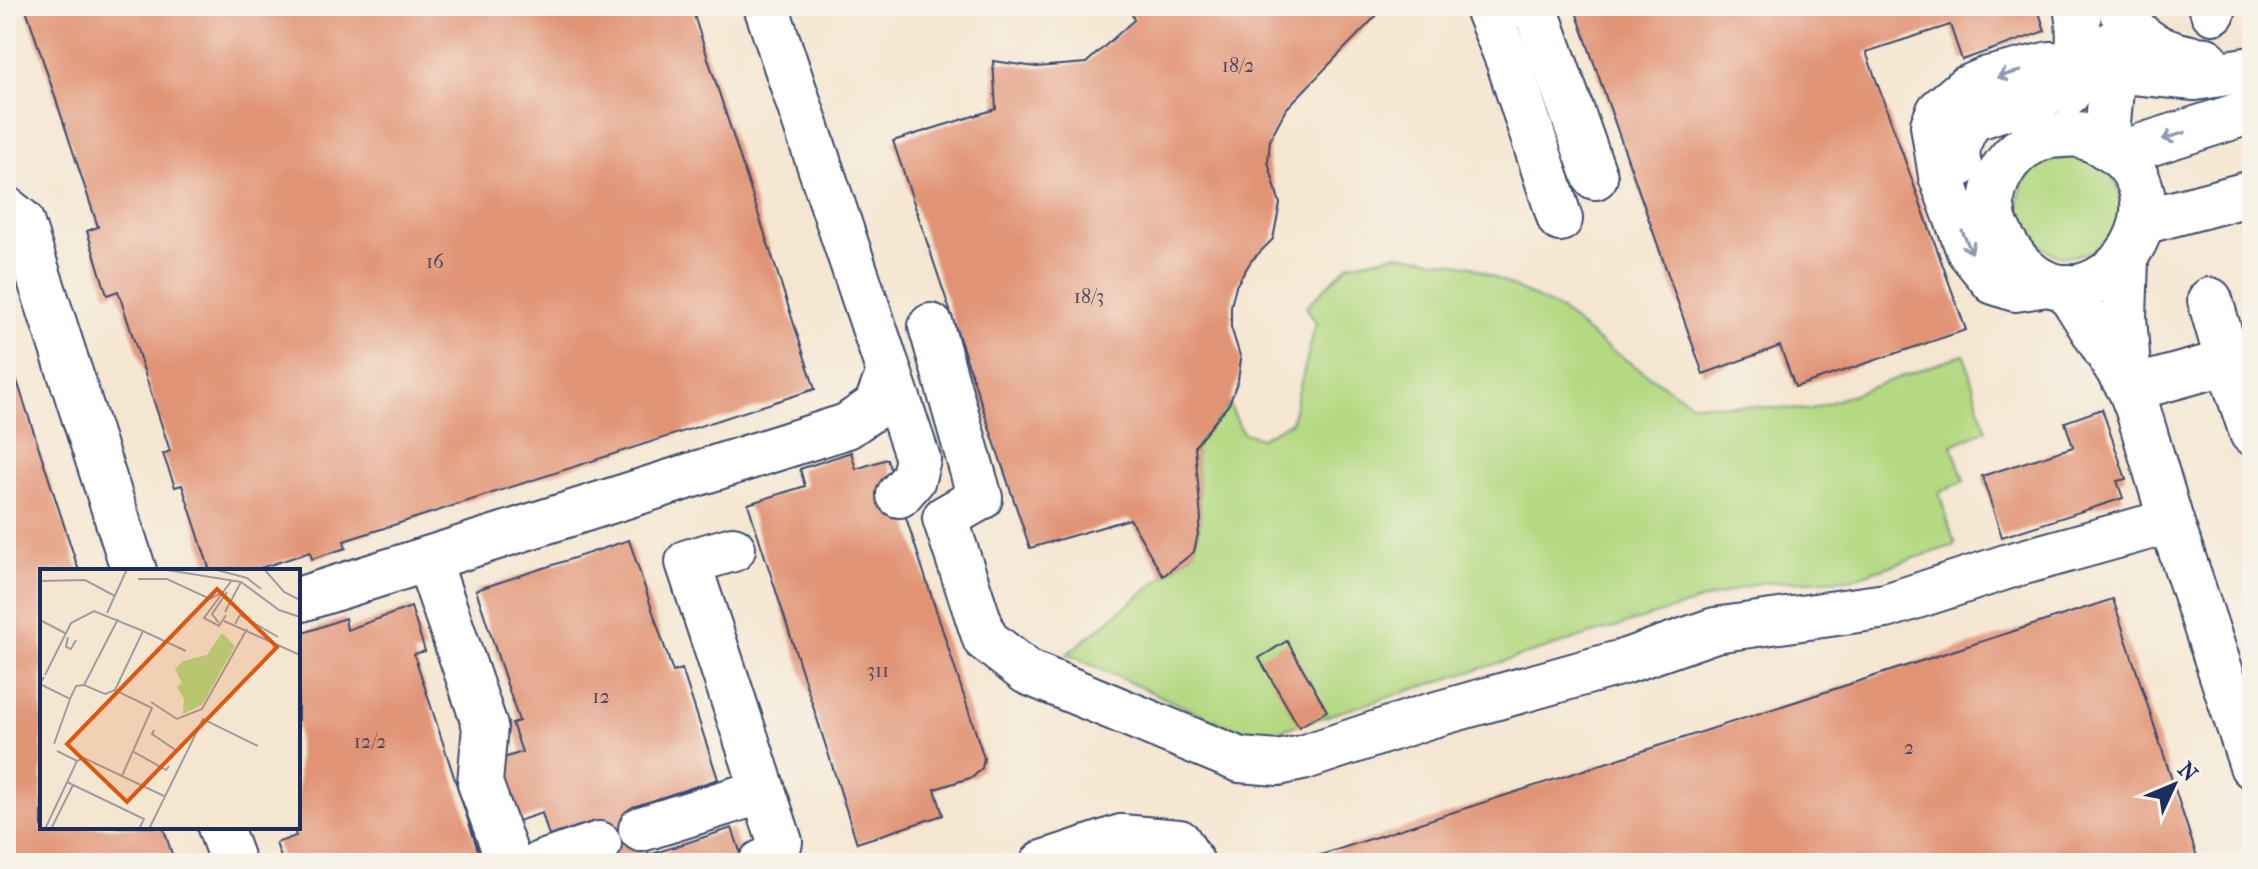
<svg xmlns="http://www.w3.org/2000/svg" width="2258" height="869" viewBox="0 0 2258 869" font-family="'IM FELL French Canon',serif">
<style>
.green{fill:#b4d982;stroke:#688470;stroke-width:2}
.building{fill:#e19374}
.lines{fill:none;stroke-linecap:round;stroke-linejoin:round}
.minor-casing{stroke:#3c4a6f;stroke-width:48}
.minor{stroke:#fff;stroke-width:44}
.oneway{stroke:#8d97ae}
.labels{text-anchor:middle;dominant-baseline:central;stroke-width:6;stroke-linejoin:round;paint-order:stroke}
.number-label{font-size:20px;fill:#4c4864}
.inset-road{fill:none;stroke:#9e9da3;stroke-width:2}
.view{fill:#de5710;fill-opacity:0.15;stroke:#de5710;stroke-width:4}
.inset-edge{fill:none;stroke:#1b2f5e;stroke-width:4}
</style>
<rect width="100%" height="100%" fill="#f7f3e8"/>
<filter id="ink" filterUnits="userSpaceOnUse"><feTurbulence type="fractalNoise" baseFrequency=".0125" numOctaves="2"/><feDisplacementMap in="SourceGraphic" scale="16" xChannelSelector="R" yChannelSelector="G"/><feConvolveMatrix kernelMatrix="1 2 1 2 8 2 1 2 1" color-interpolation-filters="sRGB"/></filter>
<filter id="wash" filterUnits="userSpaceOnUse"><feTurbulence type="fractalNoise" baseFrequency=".006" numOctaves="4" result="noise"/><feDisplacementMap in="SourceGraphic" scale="32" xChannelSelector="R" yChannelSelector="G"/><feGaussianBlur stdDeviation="1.8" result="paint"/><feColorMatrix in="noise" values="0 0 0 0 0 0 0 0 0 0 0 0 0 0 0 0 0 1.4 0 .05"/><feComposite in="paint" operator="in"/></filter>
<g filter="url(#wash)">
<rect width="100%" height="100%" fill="#f5e6d1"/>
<g class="green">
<circle cx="2070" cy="205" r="51"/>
<path d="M1397,254L1469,265L1559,309L1602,344L1691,403L1809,410L1964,354L1986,430L1952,445L1964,481L1939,493L1955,545L1850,579L1758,583L1272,733L1233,729L1067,654L1194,552L1201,520L1195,446L1229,404L1243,433L1261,438L1291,422L1316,323L1306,307L1349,264Z"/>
</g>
<g id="blocks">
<g class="building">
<path d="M25,6H648L649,11L665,6H691L815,389L344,541L346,548L312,559L310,552L251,571H210L182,485L175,487L163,454L170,451L118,291L107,295L87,231L98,227Z"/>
<path d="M1129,6H1380L1381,11L1286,109L1270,139L1268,162L1280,204L1273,239L1251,261L1236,286L1231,306V327L1241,359L1238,380L1229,404L1195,446L1201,520L1194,552L1163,576L1130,519L1030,548L893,141L996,109L993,61L1036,67L1086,63L1134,20Z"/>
<path d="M1574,6H2037L2045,31L1962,60L1950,25L1866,52L1966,330L1795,387L1780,346L1703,374Z"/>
<path d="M7,350L79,571H42V827H163L175,863H6Z"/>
<path d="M2102,409L2126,479L2117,481L2123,498L2002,537L1982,476L2073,447L2065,422Z"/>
<path d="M851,452L856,469L887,459L984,758L982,768L973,777L935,789L943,815L857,843L748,504L805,486L800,469Z"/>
<path d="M629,540L673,672L682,669L718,779L633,807L649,855L732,828L744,863H606L592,822L549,836L542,813L515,822L495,761L522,752L512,723L519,721L476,590Z"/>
<path d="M2113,599L2199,863H1299V862Z"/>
<path d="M411,607L425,651L414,654L482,863H283L276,843L296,836L293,827H298V635L345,618L347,630Z"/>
<path d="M1287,641L1327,711L1299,727L1259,658Z"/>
</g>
</g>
</g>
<g filter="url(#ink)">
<use href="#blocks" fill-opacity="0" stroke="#3c4a6f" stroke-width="2"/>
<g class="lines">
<defs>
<g id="minor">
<path d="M1486,6L1508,60L1560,219"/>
<path d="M1527,6L1537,13L1595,177"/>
<path d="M2119,6C2134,43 2169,57 2206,60"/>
<path d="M2211,6L2213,12"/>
<path d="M2068,93C2078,63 2082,38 2076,6"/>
<path d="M2076,134C2236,180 2070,388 1997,228C1981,191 2007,148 2045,137C2055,135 2066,135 2076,134Z"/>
<path d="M2106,147L2115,42"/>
<path d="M2117,154L2252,111"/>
<path d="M1959,165C1954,148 1961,133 1972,119L2082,81"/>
<path d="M6,209L21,221L134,571"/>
<path d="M2142,222L2252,193"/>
<path d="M2126,259L2124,317L2129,380"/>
<path d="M2047,284L2015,289L1994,282L1969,251L1941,176L1933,125L1939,111L1965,89L1988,79L2050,64L2195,78L2252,69"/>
<path d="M2066,287L2130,389L2138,410L2171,521L2252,766"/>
<path d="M2210,300L2228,362"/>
<path d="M931,326L980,498L945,518L985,639L1027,672L1240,760L1278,763L1302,758L1426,717L1626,661L1715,630L1886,606L2009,566L2171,521"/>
<path d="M889,372L918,459L913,479L899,495"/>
<path d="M2130,389L2228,362L2252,433"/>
<path d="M733,549L688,562L780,842L772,858L761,863"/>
<path d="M428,559L485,726L480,783L509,863"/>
<path d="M298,600L847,426L876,406L889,372L766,6"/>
<path d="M220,827L233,863"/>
<path d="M641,829L763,791"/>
<path d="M542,863L599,844"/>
<path d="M1043,863L1121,837L1179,842L1192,863"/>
</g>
</defs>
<use href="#minor" class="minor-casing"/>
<use href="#minor" class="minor"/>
</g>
<defs><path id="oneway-shaft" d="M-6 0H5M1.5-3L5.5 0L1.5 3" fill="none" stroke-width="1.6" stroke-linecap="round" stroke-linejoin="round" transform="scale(2)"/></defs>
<g class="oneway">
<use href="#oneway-shaft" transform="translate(2009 74) rotate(166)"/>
<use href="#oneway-shaft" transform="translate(2174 136) rotate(162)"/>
<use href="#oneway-shaft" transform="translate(1967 242) rotate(66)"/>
</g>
</g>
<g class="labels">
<g class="number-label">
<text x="1238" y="65">18/2</text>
<text x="435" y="261">16</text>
<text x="1089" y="296">18/3</text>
<text x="878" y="670">311</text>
<text x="601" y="696">12</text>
<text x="370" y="741">12/2</text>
<text x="1909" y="747">2</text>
</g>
</g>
<g transform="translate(40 569)">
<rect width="260" height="260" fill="#f5e6d1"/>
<path d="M182,64L195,77L162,136L143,145L144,130L137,118L142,114L135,100L143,92L167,86Z" fill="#b4d982"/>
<path class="inset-road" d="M121,0L201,13L239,41L260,48M173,0L207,9L221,20M224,0L244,23L260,31M98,10H127L170,30L183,23M0,12L45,11L75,27M185,43L201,13M67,44L87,0M186,46L179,57L164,49L192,11M0,51L25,64M184,52L260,86M179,54L172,45L187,23M195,55L200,46L238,68M28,68L26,78L31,80L36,71M5,106L31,54L54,42L103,62M4,108L0,115L30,130L36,117L44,116L65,125L75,121L112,139L82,207M44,116L78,50M75,121L103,62L146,82M111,133L137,150L162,140L207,60M114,161L112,165L137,182M14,175L30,130M17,182L37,192L44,189L124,227M94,183L126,201L129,197M27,213L104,250L99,260M5,260L37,192M11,260L33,216M109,260L163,150L218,177"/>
<path class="view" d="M177,20L237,78L87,233L27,175Z"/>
<rect width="260" height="260" class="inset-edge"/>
</g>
<rect width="2258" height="869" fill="none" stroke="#f7f3e8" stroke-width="32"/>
<g transform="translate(2174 785) rotate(46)" stroke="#f7f3e8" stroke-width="6" paint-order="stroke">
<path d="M0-6L14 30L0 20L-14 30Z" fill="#1b2f5e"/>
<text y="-12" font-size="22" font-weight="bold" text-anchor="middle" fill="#1b2f5e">N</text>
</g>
</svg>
